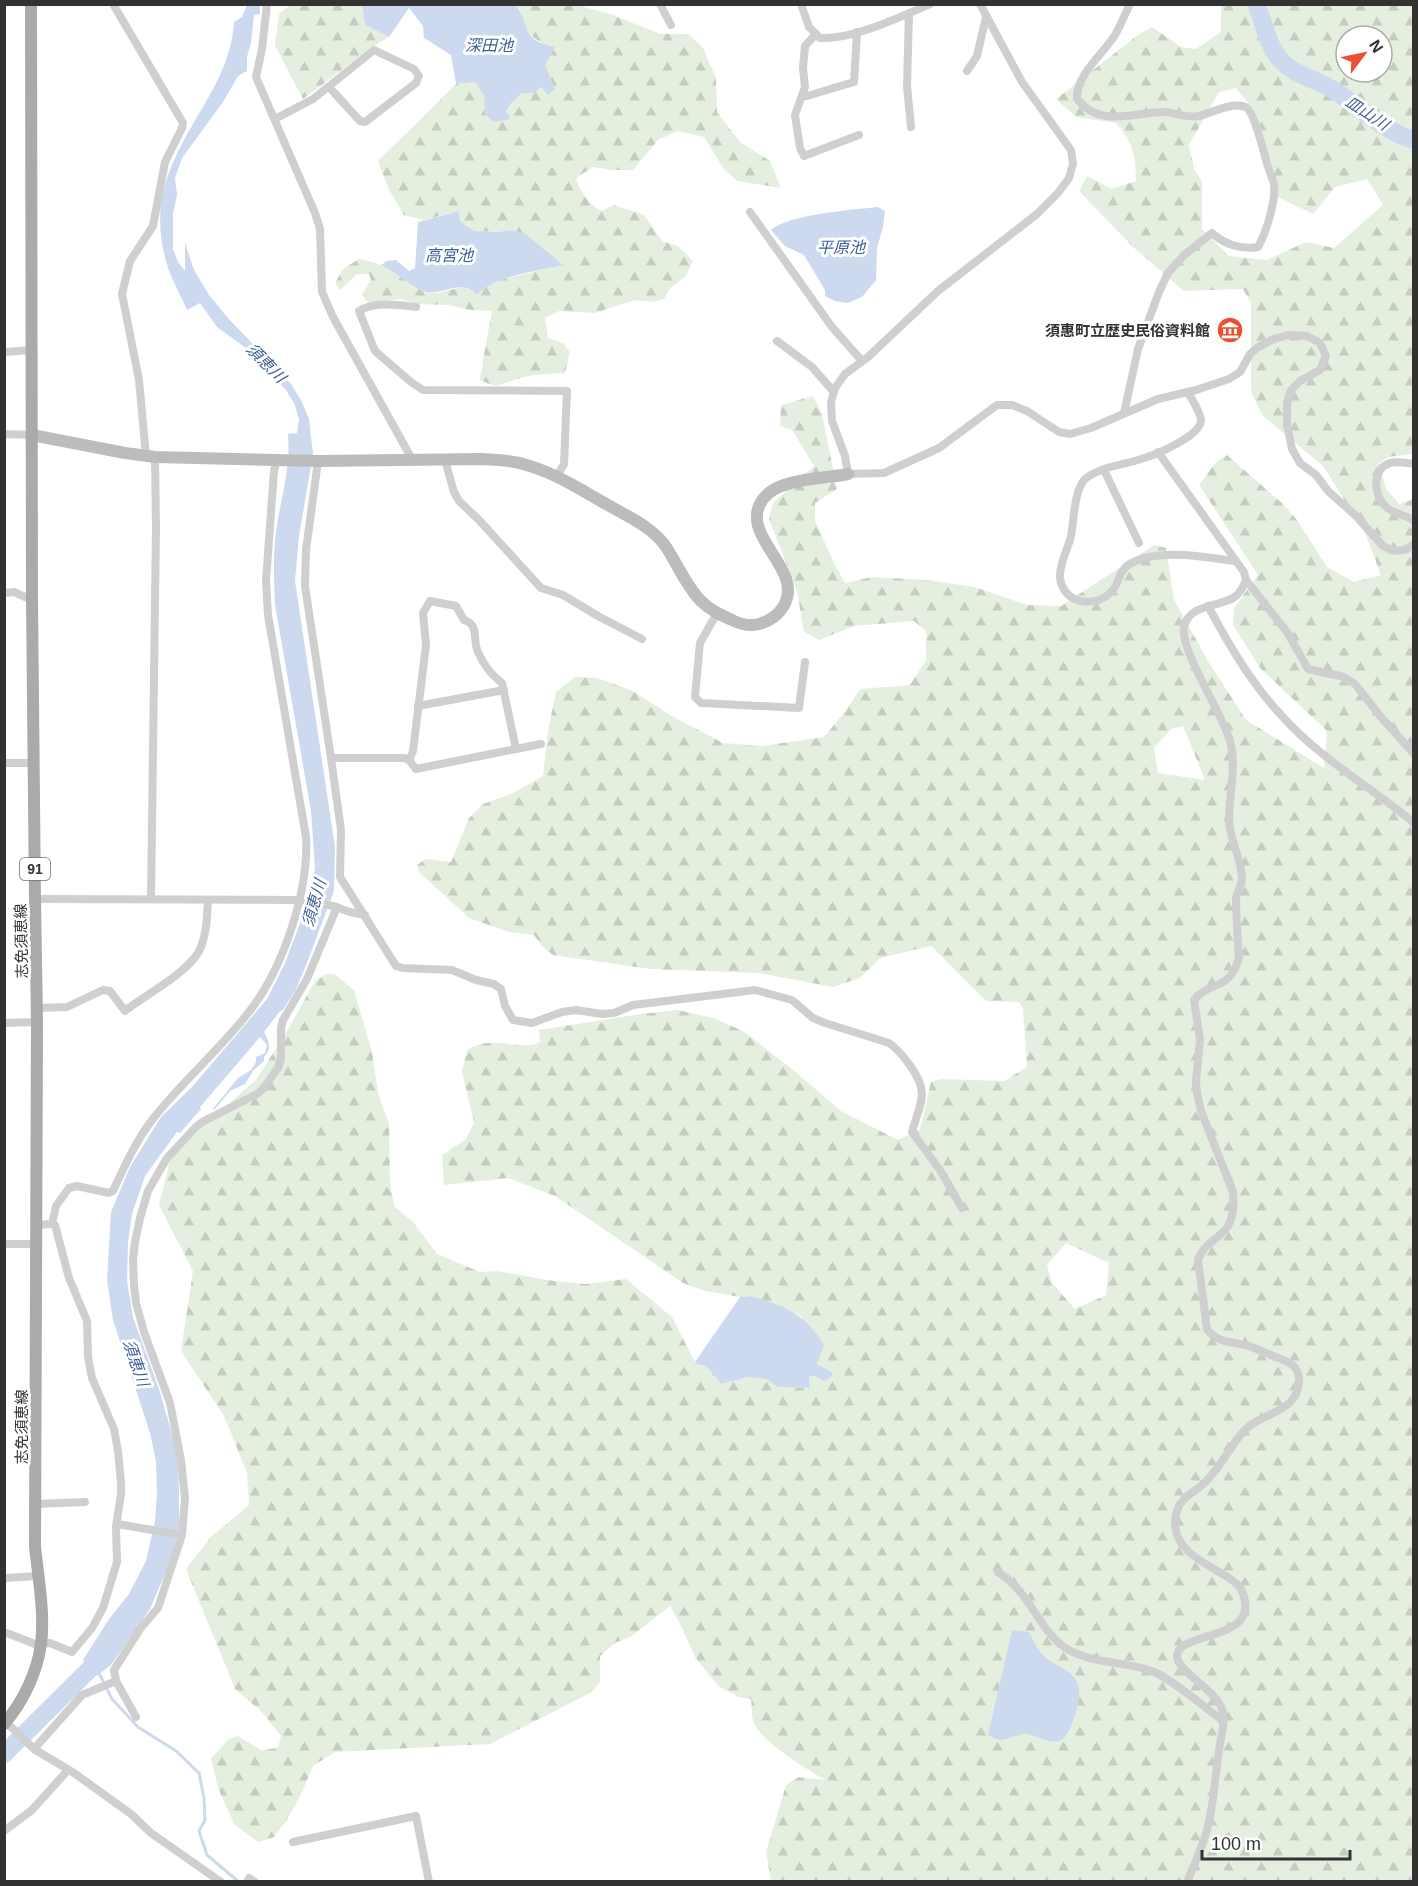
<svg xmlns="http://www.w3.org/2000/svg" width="1418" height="1886" viewBox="0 0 1418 1886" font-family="Arial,'Noto Sans JP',sans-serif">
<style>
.forest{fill:url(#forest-firs);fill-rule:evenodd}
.water{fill:#cdd9ee}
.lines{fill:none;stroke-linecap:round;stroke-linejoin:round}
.stream{stroke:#cdd9ee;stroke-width:3}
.river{stroke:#cdd9ee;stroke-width:18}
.street{stroke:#cfcfcf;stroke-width:8}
.secondary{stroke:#bcbcbc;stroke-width:12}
.primary{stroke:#aaa;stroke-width:12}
.labels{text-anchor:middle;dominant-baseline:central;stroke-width:6;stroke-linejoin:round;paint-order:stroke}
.shield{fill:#fff;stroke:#707070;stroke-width:1.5}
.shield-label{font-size:14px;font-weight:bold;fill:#323232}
.poi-label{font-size:15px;font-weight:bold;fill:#323232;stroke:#fff;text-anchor:end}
.street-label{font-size:15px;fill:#323232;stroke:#fff}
.water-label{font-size:16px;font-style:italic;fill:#3d5f97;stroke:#fff}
</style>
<defs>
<pattern id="forest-firs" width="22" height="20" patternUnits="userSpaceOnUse" patternTransform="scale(1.5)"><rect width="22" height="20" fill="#e5efe0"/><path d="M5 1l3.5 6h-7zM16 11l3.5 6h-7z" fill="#c5cdc1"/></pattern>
</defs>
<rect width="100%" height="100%" fill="#fff"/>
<g class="forest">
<path d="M290,5H362L365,25L389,37L371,48L303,99L275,46L279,14Z"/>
<path d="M516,5H582L584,7L613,15L660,34H688L703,48L716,78L717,112L740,142L770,161L781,188L737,181L723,168L704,137L678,131L658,140L633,170H611L593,167L576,178C580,191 589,206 602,211L614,205L644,215L662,241L678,246L693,261L685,277L670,288L664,299L654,302L635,300L595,313L559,311L545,318L548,338L563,343L570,352L565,373C550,374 534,374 520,378C501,383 500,391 479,379C483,370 482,364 484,355C487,340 489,325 492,311L471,310L449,305L417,304L401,299L374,303L366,301L362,294L371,280L369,274H357L340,290L335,283L343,269L359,259L372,262L391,269L424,292L437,293L461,287L473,290H480L495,281L562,265L526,234L511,230L496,232L474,231L460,221L459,211L423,220L404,215L389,190L378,161L456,84L475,82L484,96L485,114L511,119L506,111L512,102L522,93H534L545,65L543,44L527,33L520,10Z"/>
<path d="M1221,5H1413V454L1388,457L1379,463L1386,489L1399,504L1409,501L1414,498L1413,1881H771L766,1852L786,1785L799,1777L825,1780C807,1769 761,1742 754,1723C751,1716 752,1706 751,1699L738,1697L718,1686L695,1657L682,1628L670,1606L632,1636L615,1643L600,1656V1682L592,1692L490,1744L335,1752L313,1766L299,1799L286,1821L274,1837L258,1842L234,1824L218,1788L211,1758L229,1739L238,1736L261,1750L278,1748L281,1736L262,1712L235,1689L186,1569L211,1537L249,1505L247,1473L224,1416L181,1351L193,1271L159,1205L170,1160L203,1126L256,1080L289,1028L315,981L326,974H334L354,990L372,1052L378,1093L389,1124L390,1182L394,1206L414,1223L437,1254L480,1272L496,1271L554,1281L586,1284L626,1279L672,1317L695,1362L698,1365L706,1366L721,1384L749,1377L767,1378L778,1387L810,1388L809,1379L812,1374L832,1372L817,1364L801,1316L787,1309L752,1296L740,1297L705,1291L683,1283L555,1196L508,1178L444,1185L442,1155L465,1140L474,1123L462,1072L467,1050C494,1033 522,1053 540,1042L539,1030L641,1014L678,1010L713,1018L743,1031L792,1069L841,1111L898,1140L920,1129L931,1082L940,1079L1004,1081L1027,1067L1023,1009L1019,1002L986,1001L931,946L880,958L860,978L833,987L758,973L650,969L553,955L543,947L534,935L509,932L469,918L419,872L417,865L426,859L451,862L469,818L483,804L511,794L543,776L548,730L556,692L575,677L597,678L633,691L670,715L723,743L762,746L824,737L844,713L860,689L910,685L926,660V631L914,621L854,626L819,640L804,632L797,591L769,519L773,503L814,466L792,430L780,426L781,405L813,396L822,413L837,489L815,503V521L835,565L845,583L872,577L927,580L975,587L1027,605L1061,606L1154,545L1166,548L1174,600L1208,661L1246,720L1324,768L1327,731L1261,669L1233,625L1234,608L1258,575L1199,485L1216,462L1227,455L1283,504L1297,520L1327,567L1354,582L1381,575L1366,535L1324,467L1262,415L1251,391V303L1243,289L1184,291L1133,247L1079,191L1087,176L1112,189L1136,181C1136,157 1133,142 1116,123L1076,117L1056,99L1138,35L1152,27L1181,47L1196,49L1221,32ZM1346,36H1382V72H1346ZM1236,88L1253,109L1276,196L1313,214L1335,187L1367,179L1383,205L1334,248L1306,242L1267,260L1229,256L1202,229V182L1194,168L1189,145L1219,92ZM1183,726L1205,780L1158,773L1154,748L1171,729ZM1066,1243L1109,1263L1106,1295L1075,1309L1052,1283L1047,1265Z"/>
</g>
<g class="water">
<path d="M247,5H260V14L254,15L251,43L247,57V71L238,76L223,102L182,158L175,178L177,195L173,214V249L178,262L185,271V243L194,270L209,295L227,317L291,384L302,402L309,419L313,454L299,536L295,581L335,847L334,891L305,968L295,991L282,1011H280L264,1032C269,1041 272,1049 264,1057V1061L253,1071L245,1084L230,1091L215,1109L212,1110L238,1078L251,1070L256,1062V1057L265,1053L267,1045L260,1037L200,1107L201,1109L180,1133L177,1132L145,1176L132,1214L128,1242L127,1281L133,1317L159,1389L170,1427L178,1460L179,1492V1531L167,1569L150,1609L111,1665L98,1675L83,1660L109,1619L129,1594L146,1561L155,1521L157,1492L156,1461L150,1433L113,1320L107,1280L111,1212L130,1167L161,1117L192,1087L267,999L285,963L307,905L315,868L311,811L275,605C274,581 273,555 276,531C281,497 291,468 288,434L297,433L299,420L295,405L286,390L243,346L217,327L200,303L187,310C181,296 173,282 168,268C148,205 169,164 200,112C217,84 232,55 234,22L242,17Z"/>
<path d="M362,5H516C531,27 520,40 555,47L545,65L555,89L548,95L541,87L534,93H522L512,102L506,111L511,119L494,122L485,114L484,96L475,82L456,84L451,55L424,38L423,26L409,8L389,37L365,25Z"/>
<path d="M878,207L885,211L883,227L877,248L876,280L862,297L848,303L835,301L825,296V290L804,255L785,246L771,230C789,214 852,210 878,207Z"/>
<path d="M459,211L460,221L474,231L496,232L511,230L526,234L563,265C538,271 493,276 477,295C464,278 443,295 426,292C414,289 395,271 381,265L387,261L396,260L409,271L415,268L418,222Z"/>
<path d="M752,1296C788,1308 803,1312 824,1345L817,1364L832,1372V1376L824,1381L812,1374L809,1379L810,1388L778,1387L767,1379L749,1377L721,1384L706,1366L698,1365L695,1362L740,1297Z"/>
<path d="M1012,1630L1029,1632C1033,1639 1037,1649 1043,1655C1054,1667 1072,1668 1078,1684C1083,1695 1071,1738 1059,1741C1047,1744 1035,1733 1023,1734C1008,1736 1004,1745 988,1735Z"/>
</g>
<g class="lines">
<path class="stream" d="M90,1668L100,1675L112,1699L138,1727L176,1751L199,1773L204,1798L205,1820L199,1831L207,1855L239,1882"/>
<g class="river">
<path d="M1256,4C1264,21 1267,45 1280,59C1292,74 1315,79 1332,89C1358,106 1383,131 1414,140"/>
<path d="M4,1754L103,1656L106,1650"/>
</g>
<g class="street">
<path d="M113,4L183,123L182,128L165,162L153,226L130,261L122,294L139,380L146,456"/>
<path d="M267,4L262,49L256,77L315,213L320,229L322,292L333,317L413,461"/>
<path d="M660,4L671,25"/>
<path d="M801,4L809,27L820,38C852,40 900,17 930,4"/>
<path d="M980,4L1022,82L1071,150L1073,164L1069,178L1058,193L1037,214L938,291L868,357L845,374L835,388L831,402L832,421L845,456L848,474L884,473L939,448L997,405H1012L1027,411L1059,432L1070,434L1091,428L1158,399L1196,390L1229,379L1240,372L1250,354L1257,348L1271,340L1288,335L1307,336L1320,343L1326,356L1320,370L1300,381L1291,390L1287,403V425L1292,449L1300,463L1316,475L1328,491L1356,516L1383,546L1393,551L1402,550L1407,549L1414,544"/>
<path d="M909,13L907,86L911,127"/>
<path d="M816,34L805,46L803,68L805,87L795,115L800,148L804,156L859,135"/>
<path d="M967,71L977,56L986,17"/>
<path d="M802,96H807L854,82L857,32"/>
<path d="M275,119L313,99L374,50L414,69L419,76L416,83L365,122L360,121L329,87"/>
<path d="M750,212L832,327L862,361"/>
<path d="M416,307C398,305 375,301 359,311L375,351L411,382L423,390L567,391L564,464L557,476"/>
<path d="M777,341L812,367L834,392"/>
<path d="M4,352L32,350"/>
<path d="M1188,392C1192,400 1201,413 1201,421C1199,437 1155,455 1141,459C1124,465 1099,467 1085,479C1074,490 1074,521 1071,536C1068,549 1060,562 1060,576C1060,586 1067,597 1077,600C1092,605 1109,599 1116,585C1119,580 1120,573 1124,569C1128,563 1138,560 1144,558C1174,551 1205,557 1235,561"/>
<path d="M1124,413L1138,349L1159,292L1168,273L1183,256L1212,233C1224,244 1241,250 1258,247C1266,233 1276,201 1274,185C1273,179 1269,171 1267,164C1264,153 1255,115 1247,108C1236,100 1211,113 1199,116C1186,119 1175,112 1163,112C1141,112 1112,123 1091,111C1086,109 1081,103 1077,99C1075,76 1104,53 1115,35C1121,25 1125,14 1130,4"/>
<path d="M4,434L32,435"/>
<path d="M1158,452L1244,572L1246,580L1287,632L1308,669L1344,677L1355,684L1381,717L1414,754"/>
<path d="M445,460L454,492L459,501L479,520L541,588L563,595L598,616L642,639"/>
<path d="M318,461L306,550L305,586L331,758L341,830L340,877L396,966L403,968L452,970L476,980L494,984L501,989L505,1006L513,1020L532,1023L562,1012L576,1010L602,1014L614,1013L633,1005L755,990L792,1000L813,1018L825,1023L889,1043C898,1049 903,1056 909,1064C930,1093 921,1100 912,1132L940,1170L962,1208"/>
<path d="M1414,464C1407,463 1396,461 1390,463C1371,469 1374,495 1385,506C1394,515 1404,513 1414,521"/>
<path d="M1104,470L1139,543"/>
<path d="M4,593L14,592L32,600"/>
<path d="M1208,606C1229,645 1251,683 1282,716C1318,757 1372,788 1414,823"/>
<path d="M717,613L700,643L695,697L701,703L799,708L805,662"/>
<path d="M418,706L504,690"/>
<path d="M331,758H404L409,760L413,751L426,645L423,613L430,601L456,606L464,620C480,625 472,640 478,652C484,666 491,674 502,683L516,749"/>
<path d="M409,760L416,769L541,744"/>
<path d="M4,763H35"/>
<path d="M35,899L299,900L333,906L350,912L365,915"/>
<path d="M151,899L156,528L155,457"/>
<path d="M37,1008L67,1007L103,990L110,991L125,1011C146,994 192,971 201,947C207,931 207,916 208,900"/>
<path d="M4,1023L37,1022"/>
<path d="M52,1224L56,1206L69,1188L77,1186L109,1193L113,1191C124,1167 136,1141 152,1120C183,1080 222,1048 252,1008C284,965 309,890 306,837L268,615L266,581L274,471L277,460"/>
<path d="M4,1244H36"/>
<path d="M35,1504L85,1502"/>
<path d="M117,1524L182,1535"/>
<path d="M998,1572C1030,1592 1038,1628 1064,1647C1089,1664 1125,1661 1152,1671C1172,1679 1204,1707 1223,1721"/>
<path d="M4,1578L38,1576"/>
<path d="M4,1632L35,1644L50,1643L72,1652L92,1628L103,1608L117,1562L116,1527L121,1494V1483L118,1451L114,1429L92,1378L88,1357L87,1321L69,1278L55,1225L52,1224L36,1225"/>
<path d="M136,1717L116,1681L114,1670L140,1629L158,1608L182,1535L185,1498L181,1460L170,1403L144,1332L136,1303L134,1285L133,1260L135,1242L140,1218L148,1191L167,1158L197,1126L204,1121L257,1094L263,1089L278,1068L281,1059V1028L283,1020L307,979L337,907"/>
<path d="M6,1722L34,1749L74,1773L131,1814L151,1833L221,1882"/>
<path d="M34,1749L82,1695L116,1681"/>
<path d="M4,1831L32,1810L68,1770"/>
<path d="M293,1842L416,1816L429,1882"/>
<path d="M247,1882L249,1878L255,1882"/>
<path d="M1187,1882C1194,1865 1202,1848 1207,1830C1214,1804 1215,1776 1219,1750C1221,1737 1226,1722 1222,1709C1215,1689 1175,1670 1177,1655C1181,1630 1263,1642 1242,1591C1239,1584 1233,1581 1226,1576C1203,1562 1169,1548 1176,1515C1179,1498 1191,1495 1202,1485C1221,1469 1230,1444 1247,1428C1265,1412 1297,1412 1299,1382C1300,1364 1286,1361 1273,1356C1266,1353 1259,1350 1252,1347C1237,1342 1217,1344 1207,1329L1198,1260C1204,1244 1214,1242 1225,1230C1234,1220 1234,1205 1233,1192L1201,1111L1197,1093L1196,1081L1200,1040L1194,1000C1212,979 1229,992 1239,958C1238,939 1236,918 1236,899C1237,891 1242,885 1242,877C1241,857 1229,839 1229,819C1229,794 1237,766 1230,741C1223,714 1180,651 1184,627C1189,604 1218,607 1233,598C1240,594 1243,587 1246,580"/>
</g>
<path class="secondary" d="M32,435L125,453L155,457L318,461L482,459C496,460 510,460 523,464C554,472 581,490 608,505C627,516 650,526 664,544C676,561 687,588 701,601C710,610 721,615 732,620C742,625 752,627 762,623C771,620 778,615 783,607C807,569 736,536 763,499C778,478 823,479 848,474"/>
<path class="primary" d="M4,1724C23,1702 37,1673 41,1644C45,1613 38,1577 35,1546L37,1022L35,899L32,600L31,4"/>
</g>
<defs>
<symbol id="museum-disc" viewBox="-11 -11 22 22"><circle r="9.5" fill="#e95034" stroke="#fff"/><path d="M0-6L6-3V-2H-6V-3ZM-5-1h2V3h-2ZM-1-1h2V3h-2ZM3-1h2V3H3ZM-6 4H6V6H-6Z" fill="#fff"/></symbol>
</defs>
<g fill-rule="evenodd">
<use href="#museum-disc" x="1215" y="315" width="30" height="30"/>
</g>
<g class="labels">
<rect class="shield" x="20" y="858" width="30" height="22" rx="4.5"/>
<g class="shield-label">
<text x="35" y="869">91</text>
</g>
<g class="poi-label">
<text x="1210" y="330">須惠町立歴史民俗資料館</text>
</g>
<g class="street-label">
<text transform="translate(21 941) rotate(-91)">志免須恵線</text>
<text transform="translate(21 1427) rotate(-90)">志免須恵線</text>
</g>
<g class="water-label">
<text x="489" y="45">深田池</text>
<text transform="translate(1367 113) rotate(33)">皿山川</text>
<text x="841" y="247">平原池</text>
<text x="449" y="255">高宮池</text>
<text transform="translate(266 363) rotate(45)">須恵川</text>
<text transform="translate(314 903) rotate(-74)">須恵川</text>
<text transform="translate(136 1363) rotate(71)">須恵川</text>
</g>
</g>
<rect width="1418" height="1886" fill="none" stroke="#323232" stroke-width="12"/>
<g transform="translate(1364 54) rotate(58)"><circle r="28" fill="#ffffff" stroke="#adadad" stroke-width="1.5"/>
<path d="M0-4.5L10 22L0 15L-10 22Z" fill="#e95034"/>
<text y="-9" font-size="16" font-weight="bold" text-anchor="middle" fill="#323232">N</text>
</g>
<path d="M1202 1850v9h148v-9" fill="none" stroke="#323232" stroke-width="3"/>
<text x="1211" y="1850" font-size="18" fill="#323232" stroke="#ffffff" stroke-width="4.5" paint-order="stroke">100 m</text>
</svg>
